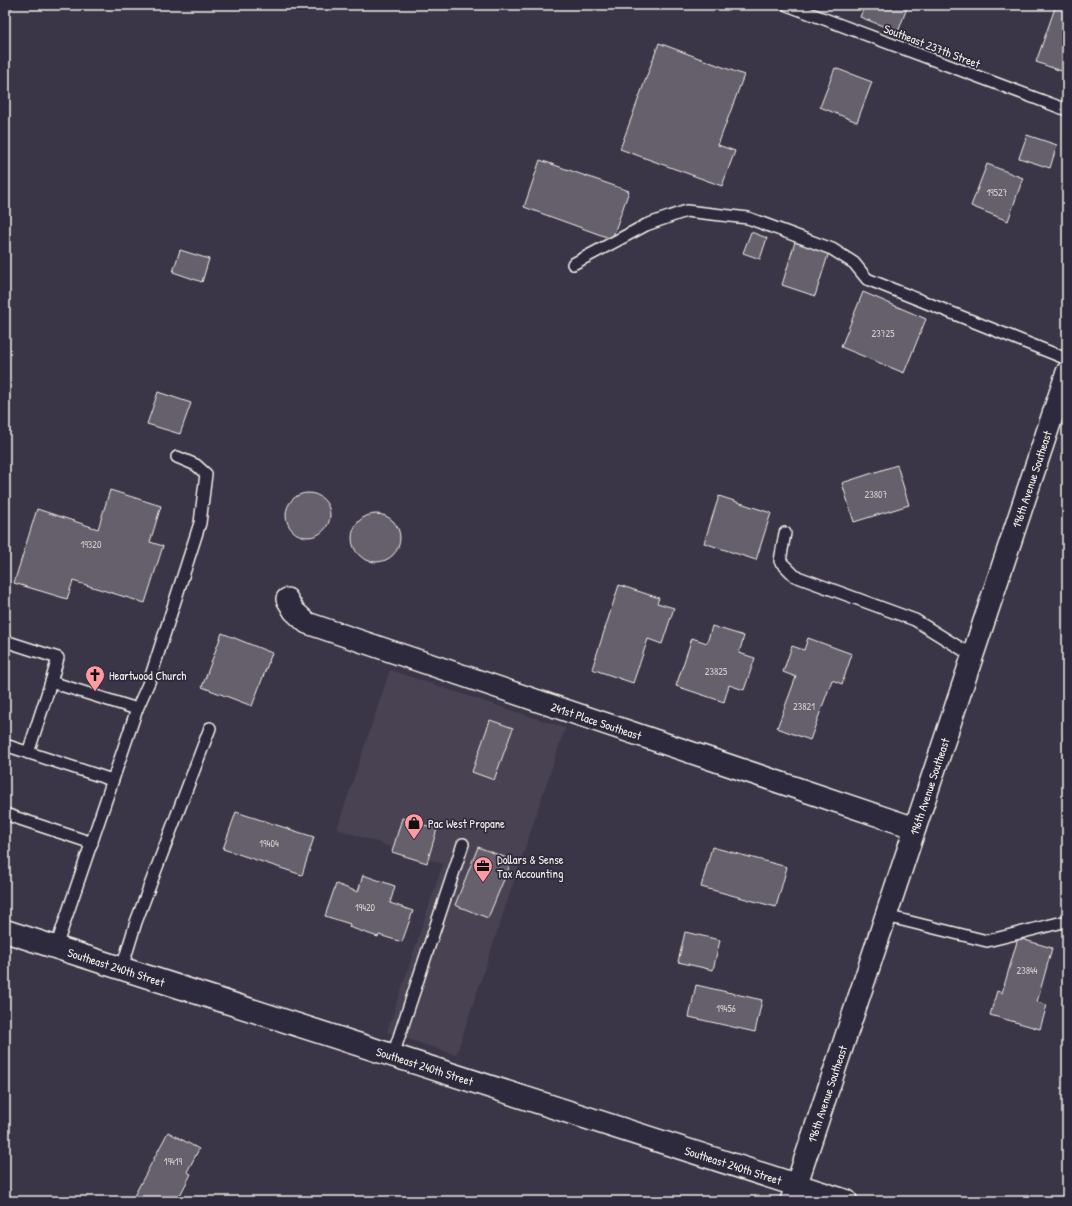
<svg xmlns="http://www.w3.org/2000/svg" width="1072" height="1206" viewBox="0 0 1072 1206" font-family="'Patrick Hand',sans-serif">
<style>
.built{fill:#484352}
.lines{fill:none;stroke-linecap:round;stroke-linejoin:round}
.stream{stroke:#aaa6a7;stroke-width:7}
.building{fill:#65616c;stroke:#f4f1e8}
.service-casing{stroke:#f4f1e8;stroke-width:14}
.minor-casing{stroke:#f4f1e8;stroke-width:24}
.secondary-casing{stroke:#f4f1e8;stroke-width:25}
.service{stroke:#2f2a3d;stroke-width:11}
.minor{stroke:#2f2a3d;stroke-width:21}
.secondary{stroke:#2f2a3d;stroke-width:22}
.labels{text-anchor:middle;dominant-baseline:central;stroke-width:3.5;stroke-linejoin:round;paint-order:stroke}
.number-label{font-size:10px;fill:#d0cdc9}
.street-label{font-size:12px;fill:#f4f1e8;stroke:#2f2a3d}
.poi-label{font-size:12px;fill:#f4f1e8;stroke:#2f2a3d;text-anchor:start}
</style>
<rect width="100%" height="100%" fill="#3b3647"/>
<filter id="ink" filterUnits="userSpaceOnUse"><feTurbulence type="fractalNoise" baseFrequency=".025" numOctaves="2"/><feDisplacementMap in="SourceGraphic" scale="8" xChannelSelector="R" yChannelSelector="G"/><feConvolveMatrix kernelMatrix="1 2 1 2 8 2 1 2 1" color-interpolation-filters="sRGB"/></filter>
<g filter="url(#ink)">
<path class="built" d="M390,670L565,728L456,1055L387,1032L443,864L337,829Z"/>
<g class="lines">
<path class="stream" d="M5,11L11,5"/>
</g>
<g class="building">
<path d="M865,5H908L898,32L860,17Z"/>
<path d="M1056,5H1067V73L1036,62Z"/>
<path d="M659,43L744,75L718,145L735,151L722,186L620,149Z"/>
<path d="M835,68L872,82L857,122L820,107Z"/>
<path d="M1027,135L1057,145L1050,168L1019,158Z"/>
<path d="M540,160L629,191L612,239L524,207Z"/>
<path d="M987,164L1023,178L1008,221L971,206Z"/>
<path d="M751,232L767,238L760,259L743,253Z"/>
<path d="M795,242L829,252L815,296L782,285Z"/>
<path d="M180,250L209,259L202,282L173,272Z"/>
<path d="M863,292L926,319L904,373L841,347Z"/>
<path d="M158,392L191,403L180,434L147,424Z"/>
<path d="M897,465L909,505L854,522L842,483Z"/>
<path d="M110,490L161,506L150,542L163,546L145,603L73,581L67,599L14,583L37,509L98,529Z"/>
<circle cx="308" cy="515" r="22"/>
<path d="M719,496L771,513L756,560L704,543Z"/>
<circle cx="376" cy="538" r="24"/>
<path d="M619,585L659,598L657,603L674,608L662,644L648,639L633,683L592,669Z"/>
<path d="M712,626L744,636L739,653L755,658L744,690L729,685L724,702L676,686L692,638L707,643Z"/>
<path d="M222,633L272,653L252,706L202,687Z"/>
<path d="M808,638L852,654L842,684L832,680L810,740L777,728L796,677L783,672L792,646L804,650Z"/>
<path d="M490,720L513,728L494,780L472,772Z"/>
<path d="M236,812L314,837L302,875L223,849Z"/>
<path d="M402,818L437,829L427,863L392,852Z"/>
<path d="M478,847L512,860L488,918L455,905Z"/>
<path d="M712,847L787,867L776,907L701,887Z"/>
<path d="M363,875L395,886L390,903L413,911L402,942L379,935L378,937L349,927L350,924L325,916L336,884L358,892Z"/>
<path d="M685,932L720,940L713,970L678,962Z"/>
<path d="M1018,938L1052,948L1037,1002L1047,1005L1040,1029L990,1015L997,991L1002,993Z"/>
<path d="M696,985L762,1000L755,1032L689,1017Z"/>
<path d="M168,1132L199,1149L187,1172L191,1174L177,1201H143L134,1196Z"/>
</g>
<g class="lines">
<defs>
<g id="service">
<path d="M787,5L1067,110"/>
<path d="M573,264L646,225L686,211L748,218L832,249L854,263L867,279L1067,359"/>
<path d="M785,533L780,561L795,576L915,620L973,656"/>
<path d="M5,641L58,658L51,682"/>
<path d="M137,709L149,682L200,523L206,474L196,465L177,457"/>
<path d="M5,745L112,780"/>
<path d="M28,753L51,682L137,709L56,947"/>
<path d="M5,814L92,843"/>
<path d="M886,916L987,941L1067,921"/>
<path d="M122,968L136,922L210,728"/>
<path d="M393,1055L463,844"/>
</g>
<g id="minor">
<path id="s1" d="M287,599L294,611L307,623L915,828"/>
<path id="s2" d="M791,1201L1067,372"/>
</g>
<g id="secondary">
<path id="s3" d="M5,931L846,1201"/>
</g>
</defs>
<use href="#service" class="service-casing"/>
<use href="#minor" class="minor-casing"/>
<use href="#secondary" class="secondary-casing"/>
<use href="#service" class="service"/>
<use href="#minor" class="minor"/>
<use href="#secondary" class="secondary"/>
</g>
</g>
<defs>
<symbol id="church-pin" viewBox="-11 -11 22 30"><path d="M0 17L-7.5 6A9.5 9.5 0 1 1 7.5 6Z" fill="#ff9aa2" stroke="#2f2a3d"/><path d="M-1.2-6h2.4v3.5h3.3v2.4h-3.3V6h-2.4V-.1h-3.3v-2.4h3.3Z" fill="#111"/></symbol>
<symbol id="shop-pin" viewBox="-11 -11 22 30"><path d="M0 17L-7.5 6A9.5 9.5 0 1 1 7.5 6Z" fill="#ff9aa2" stroke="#2f2a3d"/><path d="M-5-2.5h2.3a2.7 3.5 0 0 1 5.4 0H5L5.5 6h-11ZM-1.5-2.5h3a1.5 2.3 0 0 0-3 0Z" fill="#111"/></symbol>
<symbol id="office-pin" viewBox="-11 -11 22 30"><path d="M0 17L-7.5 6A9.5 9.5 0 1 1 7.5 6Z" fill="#ff9aa2" stroke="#2f2a3d"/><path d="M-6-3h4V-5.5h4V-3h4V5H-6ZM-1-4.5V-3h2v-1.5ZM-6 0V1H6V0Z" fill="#111"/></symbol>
</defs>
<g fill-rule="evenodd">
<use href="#church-pin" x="84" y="664" width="22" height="30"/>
<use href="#shop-pin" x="403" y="812" width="22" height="30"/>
<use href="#office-pin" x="472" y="855" width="22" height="30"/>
</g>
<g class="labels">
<g class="number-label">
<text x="997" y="192">19527</text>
<text x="883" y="333">23725</text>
<text x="876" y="494">23807</text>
<text x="91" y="544">19320</text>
<text x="716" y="671">23825</text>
<text x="804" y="706">23821</text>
<text x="269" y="843">19404</text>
<text x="365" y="907">19420</text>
<text x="1027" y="970">23844</text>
<text x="726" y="1008">19456</text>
<text x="173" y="1161">19419</text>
</g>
<g class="street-label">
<text transform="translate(932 46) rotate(21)">Southeast 237th Street</text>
<text stroke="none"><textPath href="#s2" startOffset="761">196th Avenue Southeast</textPath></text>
<text stroke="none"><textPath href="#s1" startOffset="337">241st Place Southeast</textPath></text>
<text stroke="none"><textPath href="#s2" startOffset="437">196th Avenue Southeast</textPath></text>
<text stroke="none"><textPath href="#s3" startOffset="117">Southeast 240th Street</textPath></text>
<text stroke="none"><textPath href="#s3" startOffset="441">Southeast 240th Street</textPath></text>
<text stroke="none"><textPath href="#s2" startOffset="113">196th Avenue Southeast</textPath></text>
<text stroke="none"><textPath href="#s3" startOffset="765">Southeast 240th Street</textPath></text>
</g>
<g class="poi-label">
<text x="109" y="675">Heartwood Church</text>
<text x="428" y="823">Pac West Propane</text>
<text x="497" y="859">Dollars &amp; Sense<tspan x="497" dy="14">Tax Accounting</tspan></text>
</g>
</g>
<rect width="1072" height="1206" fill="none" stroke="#2f2a3d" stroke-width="20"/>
<rect x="10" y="10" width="1052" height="1186" fill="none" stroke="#f4f1e8" stroke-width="1.5" filter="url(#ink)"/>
</svg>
